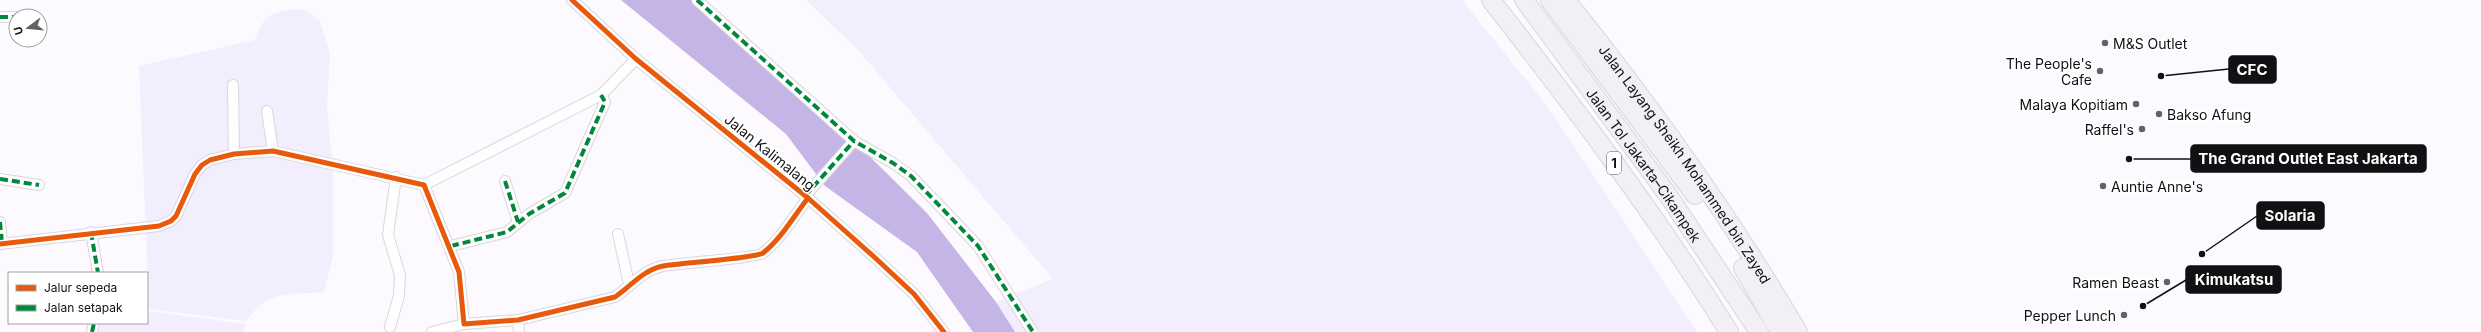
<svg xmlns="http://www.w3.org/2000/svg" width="2481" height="332" viewBox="0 0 2481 332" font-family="Inter,sans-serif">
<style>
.green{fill:#f2eefd}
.water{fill:#c4b5e6}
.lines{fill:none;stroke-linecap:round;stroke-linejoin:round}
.street-casing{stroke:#d8d7da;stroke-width:12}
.highway-casing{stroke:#d8d7d9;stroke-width:20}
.street{stroke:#fffeff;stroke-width:10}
.highway{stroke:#f2f0f7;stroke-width:18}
.quiet{stroke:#00873e;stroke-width:4;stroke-dasharray:8 4;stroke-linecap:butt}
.cycleway-casing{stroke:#fff;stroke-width:8}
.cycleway{stroke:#e8590c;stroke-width:5}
.poi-dot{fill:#636366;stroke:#fff;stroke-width:1.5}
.labels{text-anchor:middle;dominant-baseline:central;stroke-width:3.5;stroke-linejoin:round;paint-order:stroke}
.shield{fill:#fff;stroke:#58585a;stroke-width:1}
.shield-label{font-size:13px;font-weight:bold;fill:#111114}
.poi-label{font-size:14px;fill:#111114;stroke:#fff;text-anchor:end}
.street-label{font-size:14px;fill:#111114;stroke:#fff}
.leader{fill:none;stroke:#111114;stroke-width:1.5}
.callout-dot{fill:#111114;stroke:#fff;stroke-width:1.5}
.callout{fill:#111114;stroke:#111114;stroke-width:1.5}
.callout-label{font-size:15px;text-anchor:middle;font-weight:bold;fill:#fff}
</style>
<rect width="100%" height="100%" fill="#fcfafe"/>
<g class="green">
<path d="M806,0H1462L1548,107L1697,332H1015L996,302L1053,279L858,50Z"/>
<path d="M294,9L307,10L320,21L330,54L327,107L333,173V257L324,292C304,294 281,291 263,303C257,307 251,315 246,321L149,309L139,66L255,40C263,16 270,13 294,9Z"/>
<path d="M147,311L246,324L243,332H95L98,323H147Z"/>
</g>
<path class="water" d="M621,0H697L854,141L927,213L996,302L1015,332H973L917,252L825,186L786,134Z"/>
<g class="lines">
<defs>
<g id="street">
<path d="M572,0L636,59L808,198L872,255L914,294L944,332"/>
<path d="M697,0L854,141L893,163L911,176L978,246L1033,332"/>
<path d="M0,17H16"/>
<path d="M233,85L234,154"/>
<path d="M267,111L273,151"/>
<path d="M0,179L39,185"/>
<path d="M505,181L518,222"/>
<path d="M424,185L601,95L636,59"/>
<path d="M805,196L854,141"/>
<path d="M0,222L2,243"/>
<path d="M91,232L98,273"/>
<path d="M618,234L629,284"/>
<path d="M0,244L159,226L171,221L176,216L195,174L202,165L210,160L234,154L273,151L424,185L459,272L464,324L518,320L615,297C631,286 643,270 663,266C679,263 757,258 763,253C781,239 794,216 808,198"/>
<path d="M451,246L507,232L529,214L565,193L605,102L601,95"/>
<path d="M518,320L519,332"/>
<path d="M390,327L399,296L400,275L388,235L396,177"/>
<path d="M92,332L94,323"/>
<path d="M432,332L464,324"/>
</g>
<g id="highway">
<path d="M1491,0C1575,108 1657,216 1729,332"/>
<path id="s1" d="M1524,0L1668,195L1759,332"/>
<path d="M1550,0L1695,195"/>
<path id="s2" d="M1566,0C1650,105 1730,216 1798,332"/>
<path d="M1743,268L1780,332"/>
</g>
</defs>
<use href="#street" class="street-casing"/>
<use href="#highway" class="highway-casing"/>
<use href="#street" class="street"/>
<use href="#highway" class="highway"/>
<g class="quiet">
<path d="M697,0L854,141L893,163L911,176L978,246L1033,332"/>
<path d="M0,17H16"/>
<path d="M0,179L39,185"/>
<path d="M505,181L518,222"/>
<path d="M805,196L854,141"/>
<path d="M0,222L2,243"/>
<path d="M91,232L98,273"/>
<path d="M451,246L507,232L529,214L565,193L605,102L601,95"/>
<path d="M92,332L94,323"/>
</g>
<defs>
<g id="cycleway">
<path d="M572,0L636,59L808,198L872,255L914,294L944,332"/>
<path d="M0,244L159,226L171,221L176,216L195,174L202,165L210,160L234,154L273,151L424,185L459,272L464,324L518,320L615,297C631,286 643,270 663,266C679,263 757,258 763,253C781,239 794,216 808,198"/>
</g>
</defs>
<use href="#cycleway" class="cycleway-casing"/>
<use href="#cycleway" class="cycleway"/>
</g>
<g class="poi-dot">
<circle cx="2105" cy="43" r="4"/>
<circle cx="2100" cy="71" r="4"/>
<circle cx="2136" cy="104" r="4"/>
<circle cx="2159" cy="114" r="4"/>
<circle cx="2142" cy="129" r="4"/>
<circle cx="2103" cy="186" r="4"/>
<circle cx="2167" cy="282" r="4"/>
<circle cx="2124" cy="315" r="4"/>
</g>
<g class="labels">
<rect class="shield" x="1607" y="152" width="14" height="22" rx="3"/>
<g class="shield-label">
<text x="1614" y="163">1</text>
</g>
<g class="poi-label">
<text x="2113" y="43" text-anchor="start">M&amp;S Outlet</text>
<text x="2092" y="63">The People's<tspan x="2092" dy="16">Cafe</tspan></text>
<text x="2128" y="104">Malaya Kopitiam</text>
<text x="2167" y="114" text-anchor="start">Bakso Afung</text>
<text x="2134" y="129">Raffel's</text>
<text x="2111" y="186" text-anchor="start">Auntie Anne's</text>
<text x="2159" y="282">Ramen Beast</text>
<text x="2116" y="315">Pepper Lunch</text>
</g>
<g class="street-label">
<text transform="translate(770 152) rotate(39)">Jalan Kalimalang</text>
<text stroke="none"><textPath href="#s1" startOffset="204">Jalan Tol Jakarta–Cikampek</textPath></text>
<text stroke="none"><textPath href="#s2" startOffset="203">Jalan Layang Sheikh Mohammed bin Zayed</textPath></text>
</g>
</g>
<path class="leader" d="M2161 76L2229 69M2129 159L2191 159M2202 254L2257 216M2143 306L2186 280"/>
<g class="callout-dot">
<circle cx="2161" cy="76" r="4"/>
<circle cx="2129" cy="159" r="4"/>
<circle cx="2202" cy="254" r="4"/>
<circle cx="2143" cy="306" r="4"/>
</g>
<g class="callout">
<rect x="2229" y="56" width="47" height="27" rx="4"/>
<rect x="2191" y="145" width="235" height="27" rx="4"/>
<rect x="2257" y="202" width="67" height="27" rx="4"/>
<rect x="2186" y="266" width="95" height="27" rx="4"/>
</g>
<g class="callout-label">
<text x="2252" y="75">CFC</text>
<text x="2308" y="164">The Grand Outlet East Jakarta</text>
<text x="2290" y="221">Solaria</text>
<text x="2234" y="285">Kimukatsu</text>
</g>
<rect x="8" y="272" width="140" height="52" fill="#ffffff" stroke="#a0a0a1"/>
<rect x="16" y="285" width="20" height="6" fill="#e8590c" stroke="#a0a0a1"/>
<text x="44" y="292" font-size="12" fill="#111114">Jalur sepeda</text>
<rect x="16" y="305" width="20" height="6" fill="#00873e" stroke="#a0a0a1"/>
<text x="44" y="312" font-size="12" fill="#111114">Jalan setapak</text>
<g transform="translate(28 28) rotate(254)"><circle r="19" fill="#ffffff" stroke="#a0a0a1"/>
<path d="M0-3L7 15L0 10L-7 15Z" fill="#636366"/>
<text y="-6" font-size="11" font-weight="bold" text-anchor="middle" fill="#111114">U</text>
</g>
</svg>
